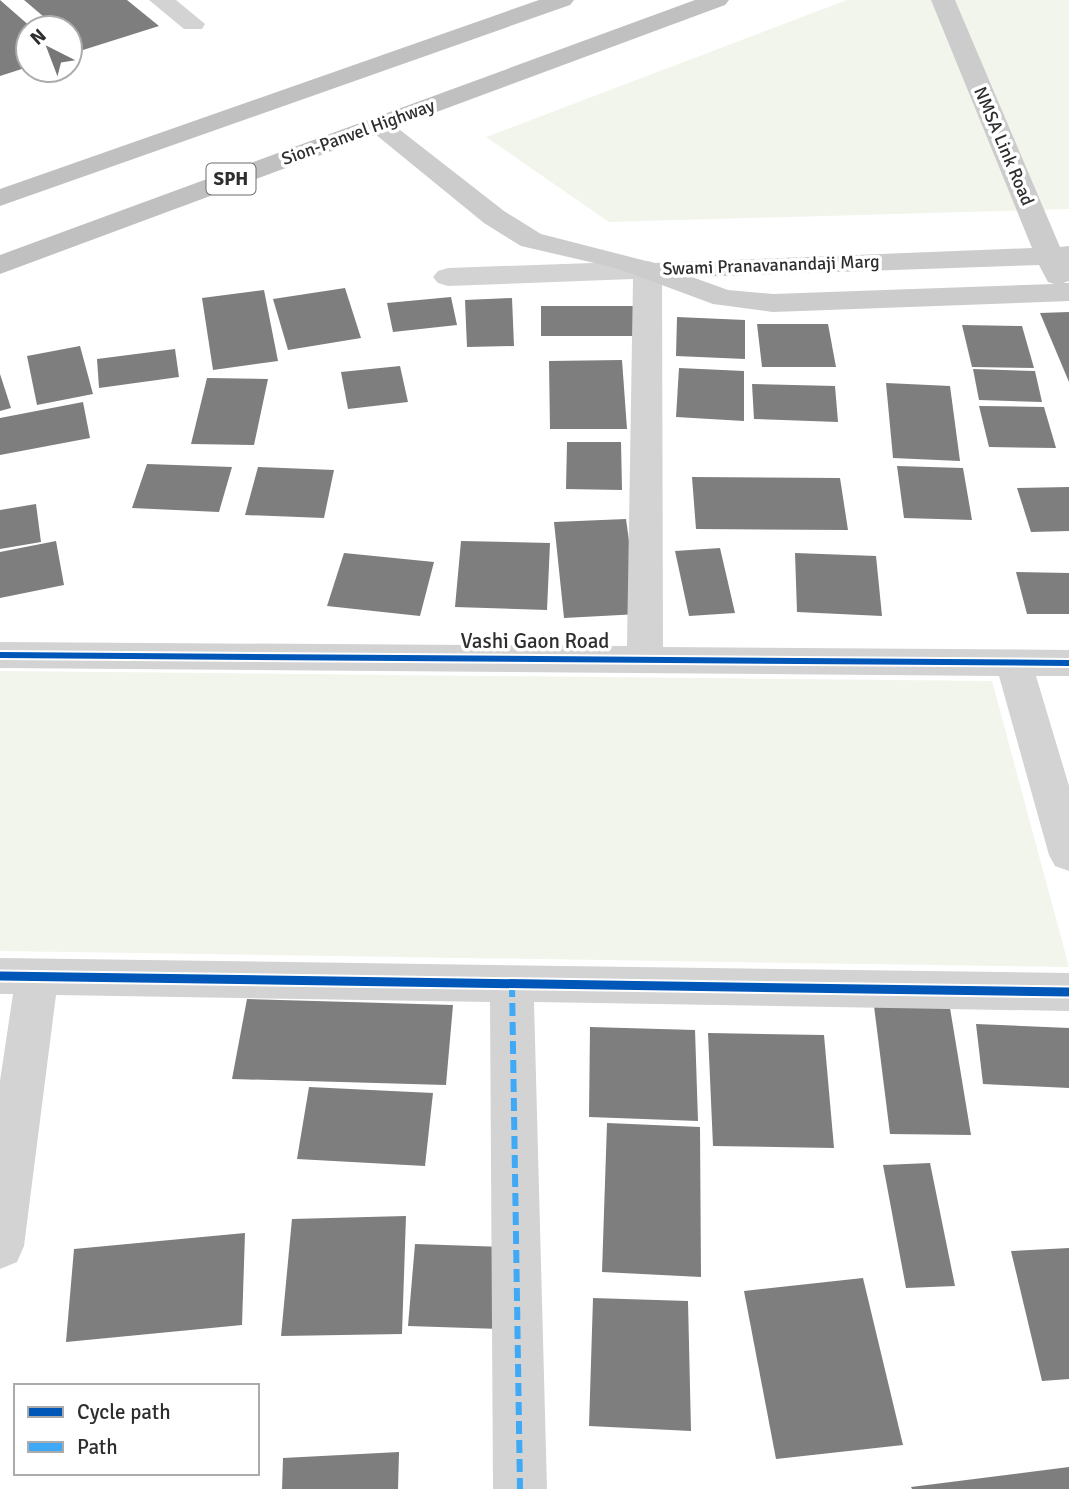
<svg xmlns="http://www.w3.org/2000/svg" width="1069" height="1489" viewBox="0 0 1069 1489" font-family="Signika,sans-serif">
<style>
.green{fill:#f1f5eb}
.building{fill:#7e7e7e}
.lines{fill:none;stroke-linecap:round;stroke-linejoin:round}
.street{fill:#d3d3d3;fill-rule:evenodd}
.secondary{fill:#ccc;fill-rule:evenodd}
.highway{fill:#c0c0c0;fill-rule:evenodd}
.quiet{stroke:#3fa9f5;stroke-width:6;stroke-dasharray:13 6;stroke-linecap:butt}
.cycleway-far1-casing{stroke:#fff;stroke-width:10}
.cycleway-casing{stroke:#fff;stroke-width:13}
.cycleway-far1{stroke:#0057b8;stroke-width:6}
.cycleway{stroke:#0057b8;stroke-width:9}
.labels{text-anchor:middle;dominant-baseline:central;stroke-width:7;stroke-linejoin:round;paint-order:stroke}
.far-street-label{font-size:18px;fill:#2e2e2e;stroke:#fff}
.shield{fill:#fff;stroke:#6d6d6d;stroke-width:2}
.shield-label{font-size:19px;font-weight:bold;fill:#2e2e2e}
.street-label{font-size:21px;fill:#2e2e2e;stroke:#fff}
</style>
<rect width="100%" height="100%" fill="#fff"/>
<g class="green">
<path d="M847,0H1069V209L609,222L486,137Z"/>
<path d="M0,671L992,681L1069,967L0,951Z"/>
</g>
<g class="building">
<path d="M0,0L32,28H28V67L0,76Z"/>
<path d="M24,0H127L159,26L83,50L70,39V28H57Z"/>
<path d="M345,288L361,338L288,350L273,299Z"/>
<path d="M264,290L278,361L213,370L202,298Z"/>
<path d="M451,297L457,325L393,332L387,303Z"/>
<path d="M512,298L514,346L467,347L465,300Z"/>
<path d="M541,306H638L641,336H541Z"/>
<path d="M1069,312V382L1040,313Z"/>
<path d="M677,317L745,320V359L676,356Z"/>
<path d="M757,324H828L836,367H762Z"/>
<path d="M962,325L1022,326L1034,368L972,367Z"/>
<path d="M80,346L93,394L37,405L27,356Z"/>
<path d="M175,349L179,377L99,388L97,359Z"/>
<path d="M622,360L627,429H550L549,361Z"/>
<path d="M400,366L408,402L348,409L341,372Z"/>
<path d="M679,368L744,371V421L676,417Z"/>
<path d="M973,369L1035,371L1042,402L979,400Z"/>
<path d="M0,374L11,408L0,411Z"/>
<path d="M207,378L268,379L254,445L191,444Z"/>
<path d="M886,383L950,386L960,461L893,458Z"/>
<path d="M752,384L835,386L838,422L754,419Z"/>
<path d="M83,402L90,438L0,455V418Z"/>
<path d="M979,406L1044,407L1056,448L989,447Z"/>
<path d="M567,442H621L622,490L566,489Z"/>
<path d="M147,464L232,467L219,512L132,508Z"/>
<path d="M897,466L963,468L972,520L904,518Z"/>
<path d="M258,467L334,470L324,518L245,515Z"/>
<path d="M692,477L840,478L848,530L696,529Z"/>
<path d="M1069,487V531L1031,532L1017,488Z"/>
<path d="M36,504L41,542L0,549V510Z"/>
<path d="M626,519L639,614L564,618L554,522Z"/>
<path d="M56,541L64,585L0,598V552Z"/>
<path d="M461,541L550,543L547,610L455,607Z"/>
<path d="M720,548L735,613L689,616L675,551Z"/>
<path d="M344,553L434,562L420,616L327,606Z"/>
<path d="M795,553L876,556L882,616L797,612Z"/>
<path d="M1016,572L1069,573V614H1027Z"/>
<path d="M247,999L453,1005L446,1085L232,1079Z"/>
<path d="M874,1006L950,1008L971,1135L890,1134Z"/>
<path d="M976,1024L1069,1028V1088L983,1084Z"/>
<path d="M590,1027L695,1030L698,1121L589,1117Z"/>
<path d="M708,1033L824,1035L834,1148L713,1146Z"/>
<path d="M309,1087L433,1093L425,1166L297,1159Z"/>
<path d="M607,1123L700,1127L701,1277L602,1272Z"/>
<path d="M930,1163L955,1286L906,1288L883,1165Z"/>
<path d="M406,1216L402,1334L281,1336L292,1219Z"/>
<path d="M245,1233L242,1325L66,1342L74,1249Z"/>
<path d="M415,1244L505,1247L500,1329L408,1326Z"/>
<path d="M1069,1248V1379L1042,1381L1011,1251Z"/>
<path d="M863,1278L903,1445L776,1459L744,1291Z"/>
<path d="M593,1298L688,1301L691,1431L589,1426Z"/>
<path d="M399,1452L398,1489H282L283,1458Z"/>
<path d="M1069,1467V1489H912L911,1487Z"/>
</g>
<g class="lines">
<g class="street">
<path d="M149,0H176L205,24L202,29H184Z"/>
<path d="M648,261L658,264L662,270L663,647L1069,650V676H1036L1069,786V871L1055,866L1049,855L999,676L0,668V642L627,646L633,279L448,286L438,283L433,277L438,271L448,268Z"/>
<path d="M0,958L1069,973V1011L534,1002L547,1489H493L490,1002L56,995L24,1246L17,1262L0,1269V1081L13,994H0Z"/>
</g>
<path class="secondary" d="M931,0H955L1060,247L1069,246V281L1063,283H1069V301L773,312L713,304L616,268L521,246L484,223L364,125L368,119H386L504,211L541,234L654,263L1032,248ZM1039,265L1048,282L1054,284L773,294L728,290L692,277Z"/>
<g class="highway">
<path d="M539,0H574L570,5L0,206V189Z"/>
<path d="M695,0H729L725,5L0,274V255Z"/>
</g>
<path class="quiet" d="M512,984L520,1489"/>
<defs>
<path id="cycleway-far1" d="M0,655L1069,663"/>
<path id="cycleway" d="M0,976L1069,992"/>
</defs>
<use href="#cycleway-far1" class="cycleway-far1-casing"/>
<use href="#cycleway" class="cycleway-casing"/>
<use href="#cycleway-far1" class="cycleway-far1"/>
<use href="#cycleway" class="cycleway"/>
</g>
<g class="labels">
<g class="far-street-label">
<text transform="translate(358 132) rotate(-20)">Sion-Panvel Highway</text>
<text transform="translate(1004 146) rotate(67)">NMSA Link Road</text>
<text transform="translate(771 265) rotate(-2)">Swami Pranavanandaji Marg</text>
</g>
<rect class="shield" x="206.5" y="163.5" width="49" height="31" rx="5"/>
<g class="shield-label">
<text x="231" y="179">SPH</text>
</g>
<g class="street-label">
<text x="535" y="641">Vashi Gaon Road</text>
</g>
</g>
<rect x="14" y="1384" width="245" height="91" fill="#ffffff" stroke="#ababab" stroke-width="2"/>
<rect x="28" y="1407" width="35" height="10" fill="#0057b8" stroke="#ababab" stroke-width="2"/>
<text x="77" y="1419" font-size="21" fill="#2e2e2e">Cycle path</text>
<rect x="28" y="1442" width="35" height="10" fill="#3fa9f5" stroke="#ababab" stroke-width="2"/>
<text x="77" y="1454" font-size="21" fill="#2e2e2e">Path</text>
<g transform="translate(49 49) rotate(318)"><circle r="33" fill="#ffffff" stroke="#ababab" stroke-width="2"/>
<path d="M0-5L12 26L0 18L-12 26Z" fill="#777777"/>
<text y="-10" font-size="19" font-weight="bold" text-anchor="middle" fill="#2e2e2e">N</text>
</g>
</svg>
